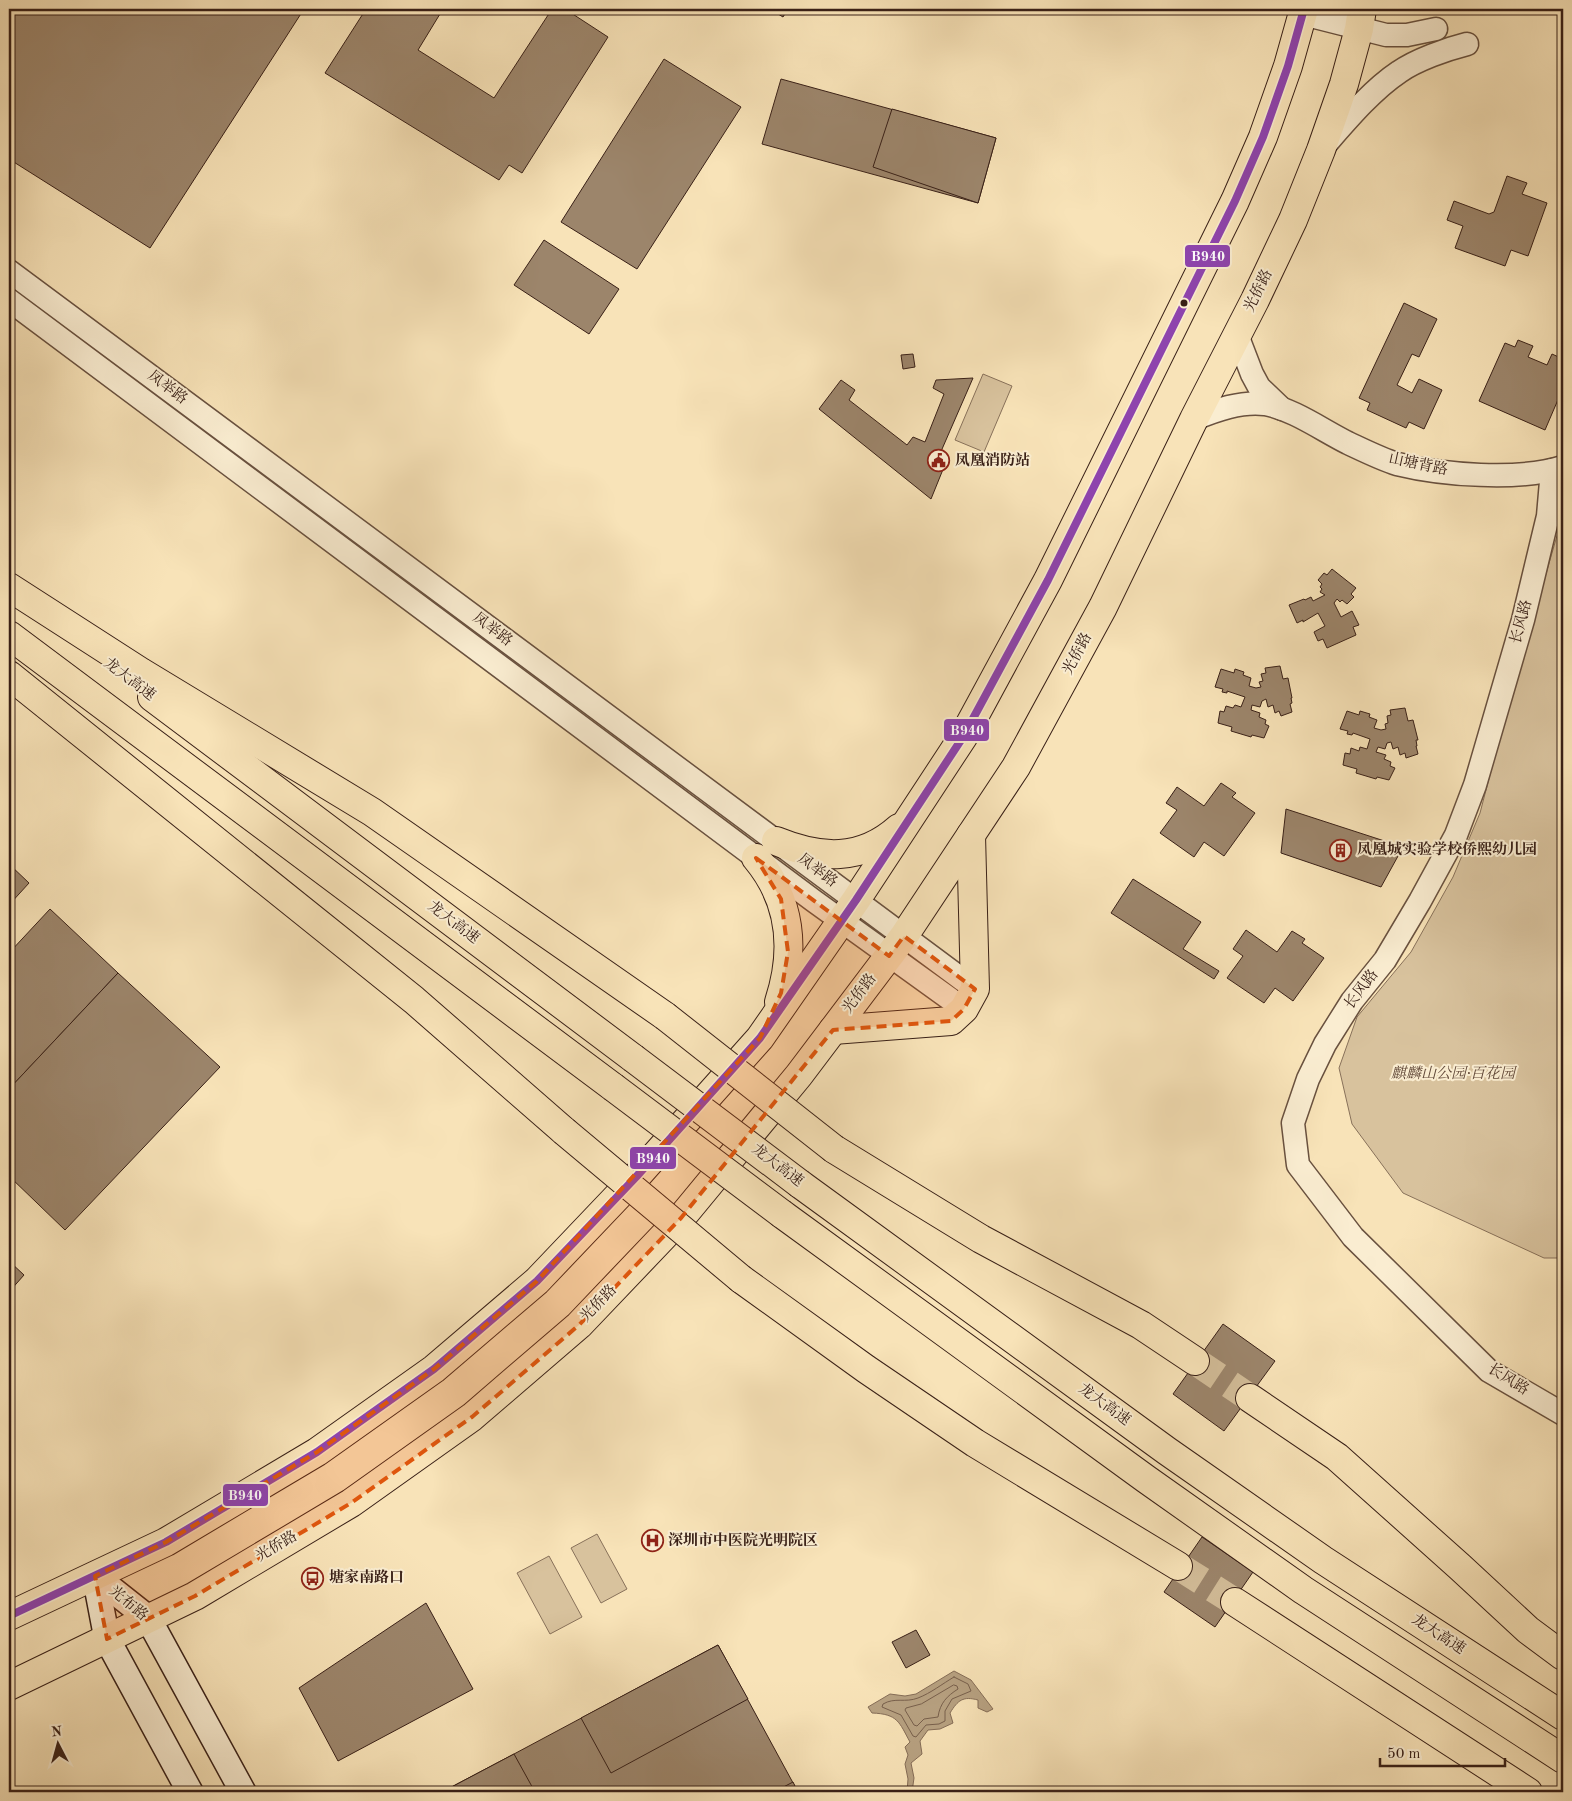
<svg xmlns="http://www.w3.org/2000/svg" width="1572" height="1801" viewBox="0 0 1572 1801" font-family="'Old Standard TT','Noto Serif SC',serif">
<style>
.green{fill:#d8c29d;stroke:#88715a}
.water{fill:#b7a181;stroke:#856d57}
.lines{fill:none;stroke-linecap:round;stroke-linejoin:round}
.shore{stroke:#78604c;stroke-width:1}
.building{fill:#9c856b;stroke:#392017}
.motorway-tunnel{stroke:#d2bc98;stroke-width:28;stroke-dasharray:28 14;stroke-linecap:butt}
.tertiary-casing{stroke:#69513f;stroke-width:25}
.secondary-casing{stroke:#392017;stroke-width:28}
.primary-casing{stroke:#392017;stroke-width:30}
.motorway-casing{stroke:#392017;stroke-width:30}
.tertiary{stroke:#faedd1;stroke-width:22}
.secondary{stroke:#faedd1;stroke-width:25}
.primary{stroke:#f8e3b8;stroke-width:28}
.motorway{stroke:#f8e3b8;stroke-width:28}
.motorway-bridge-casing{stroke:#392017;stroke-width:30;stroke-linecap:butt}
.motorway-bridge{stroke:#f8e3b8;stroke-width:28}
.bus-1-casing{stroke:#faedd1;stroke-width:11}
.bus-1{stroke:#8e44ad;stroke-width:8}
.marked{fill:#df560d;fill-opacity:0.2;stroke:#df560d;stroke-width:4;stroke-dasharray:10 6;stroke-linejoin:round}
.bus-dot{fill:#392017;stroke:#faedd1;stroke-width:2}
.labels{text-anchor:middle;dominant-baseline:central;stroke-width:4;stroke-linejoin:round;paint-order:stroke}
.street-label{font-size:15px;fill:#392017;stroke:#faedd1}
.poi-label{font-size:15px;font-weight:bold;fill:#392017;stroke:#faedd1;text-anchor:start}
.park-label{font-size:15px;font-style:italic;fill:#614838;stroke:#faedd1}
.line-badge{stroke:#faedd1;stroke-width:2}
.badge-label{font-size:14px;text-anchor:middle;font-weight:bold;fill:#fff}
</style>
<rect width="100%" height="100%" fill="#f8e3b8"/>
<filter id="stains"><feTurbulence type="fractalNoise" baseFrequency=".004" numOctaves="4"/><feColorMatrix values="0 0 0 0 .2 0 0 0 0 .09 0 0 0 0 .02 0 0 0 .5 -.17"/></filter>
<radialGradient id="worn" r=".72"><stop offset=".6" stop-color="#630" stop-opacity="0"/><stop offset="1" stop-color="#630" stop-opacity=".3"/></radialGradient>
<g class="green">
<path d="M983,374L1012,386L984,452L955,440Z"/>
<path d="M1563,515V1258H1544L1403,1193L1352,1124L1339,1068L1357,1017L1411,952L1453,877L1480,813L1510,698Z"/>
<path d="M597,1534L627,1589L601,1603L571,1548Z"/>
<path d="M549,1556L582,1617L550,1634L517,1573Z"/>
</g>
<path class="water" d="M954,1671L971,1680L993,1709L987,1712L978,1708V1700C963,1696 958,1700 950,1713L953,1723L940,1729L928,1730L920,1741L922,1754L911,1763L914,1778L912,1792H907L908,1779L905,1764L908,1755L905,1747L910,1742C899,1722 898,1714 872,1713L868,1707L890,1694L905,1696L916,1694Z"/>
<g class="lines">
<g class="shore">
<path d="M954,1677L968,1684L971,1691L952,1699L945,1711V1721L939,1724L926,1725L916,1737L913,1736L901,1715L882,1707L883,1704C895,1697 905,1703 918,1698C931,1693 942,1684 954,1677Z"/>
<path d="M954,1685L957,1686L958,1689C947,1696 940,1703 938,1717L924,1719L917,1726L914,1725L905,1710L906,1708L921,1704Z"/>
</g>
</g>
<g class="building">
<path d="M9,9H304L150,248L9,159Z"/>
<path d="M366,9H443L418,50L494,98L552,9H565L608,37L522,173L509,165L499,180L325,73Z"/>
<path d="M770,9H788L783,17Z"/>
<path d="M664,59L741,107L637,269L561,222Z"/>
<path d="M781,79L996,138L978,203L762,144Z"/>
<path d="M892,109L996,138L978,203L873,167Z"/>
<path d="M1507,176L1527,183L1522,194L1547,203L1528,256L1511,250L1505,266L1455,248L1463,226L1447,220L1454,201L1489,214L1494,212Z"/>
<path d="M544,240L619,289L589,334L514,285Z"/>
<path d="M1404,303L1437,319L1419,357L1412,354L1397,385L1412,393L1419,379L1442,390L1424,429L1409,422L1406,428L1367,410L1370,403L1359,398Z"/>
<path d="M1518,340L1533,346L1528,357L1547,365L1552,354L1563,359V388L1545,430L1479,401L1505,343L1515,347Z"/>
<path d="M913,354L915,367L903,369L901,355Z"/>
<path d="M973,378L939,456L946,462L931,499L819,409L841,380L855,390L849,400L907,445L913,437L925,442L944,394L933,388L936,380Z"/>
<path d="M1332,569L1356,588L1351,594L1354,597L1347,604L1342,600L1340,602L1337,599L1334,603L1341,617L1352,611L1359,625L1353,627L1356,635L1327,648L1323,639L1318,641L1314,632L1325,626L1318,613L1303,622V620L1297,623L1289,605L1304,599L1305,600L1311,597L1313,601L1325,595L1320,592L1322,589L1320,587L1322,584L1318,580L1324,573L1327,575Z"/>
<path d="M1280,666L1283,679L1288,678L1292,698H1291L1292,703L1290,704L1292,712L1281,716L1279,711L1275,713L1273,705L1268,707L1266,699L1262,701L1260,707L1252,705L1251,710L1260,713L1259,717L1266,720L1265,724L1269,726L1264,738L1252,735L1251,737L1231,731L1232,727L1218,723L1220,711L1224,712L1226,706L1233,708L1235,705L1241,707L1245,697L1227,691V693L1222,692L1223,689L1215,687L1221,669L1234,673L1235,669L1244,672L1243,675L1251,678L1249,686L1256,688L1261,687L1259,682L1263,681L1261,674L1266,673L1265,668Z"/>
<path d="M1405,708L1408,721L1413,720L1418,740H1416L1417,746H1416L1418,754L1406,758L1405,753L1400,755L1398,747L1393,749L1391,742L1387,743L1385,749L1378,747L1376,752L1386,755L1384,759L1391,762L1390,766L1395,768L1389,780L1377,777L1376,779L1356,773L1357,769L1343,765L1345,753L1350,754L1351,748L1359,751L1360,747L1367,749L1370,739L1353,733L1352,735L1347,734L1348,731L1340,729L1347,711L1359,715L1360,711L1370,714L1369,717L1377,720L1374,728L1381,730L1386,729L1385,724L1388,723L1387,716L1391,715L1390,710Z"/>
<path d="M1221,783L1236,793L1232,797L1255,813L1224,856L1204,842L1194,857L1160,833L1177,810L1166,803L1177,787L1204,806Z"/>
<path d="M1286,809L1403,847L1381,887L1281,853Z"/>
<path d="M9,864L29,883L9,905Z"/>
<path d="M1133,879L1201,922L1183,949L1219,971L1214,979L1111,913Z"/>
<path d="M50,909L118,973L9,1089V953Z"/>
<path d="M1246,930L1277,952L1292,931L1305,939L1302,943L1324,958L1293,1001L1275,988L1264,1003L1227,978L1243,956L1233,949Z"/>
<path d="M118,973L220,1067L65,1230L9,1176V1089Z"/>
<path d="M9,1261L24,1275L9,1292Z"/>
<path d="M1223,1324L1275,1361L1224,1431L1173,1394Z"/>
<path d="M1202,1537L1253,1572L1215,1627L1164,1592Z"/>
<path d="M426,1603L473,1689L338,1761L299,1688Z"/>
<path d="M916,1630L930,1655L906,1668L892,1642Z"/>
<path d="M718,1645L798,1792H442L514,1754Z"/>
<path d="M718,1645L748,1699L611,1773L581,1718Z"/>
<path d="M514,1754L535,1792H442Z"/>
<path d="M793,1782L798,1792H774Z"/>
</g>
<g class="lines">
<g class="motorway-tunnel">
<path d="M1195,1361L1250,1398"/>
<path d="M1178,1566L1235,1602"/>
</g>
<defs>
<g id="tertiary">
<path d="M1303,14L1386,35H1407L1436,29"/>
<path d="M1325,145C1346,121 1372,90 1399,72C1416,60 1447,49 1467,44"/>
<path d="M9,271L975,989"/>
<path d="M9,300L814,901L964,1009"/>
<path d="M1237,335L1252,374L1259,387L1282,409"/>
<path d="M1194,419C1216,410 1241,401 1265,404C1293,409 1322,430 1348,443C1363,450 1381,459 1397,464C1442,475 1519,481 1563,467"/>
<path d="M1552,470L1548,516L1523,620L1475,785L1456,835L1420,901L1385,960L1352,1001L1325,1044L1308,1079L1293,1123L1298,1165L1353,1237L1489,1371L1563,1414"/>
</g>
<g id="secondary">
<path d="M95,1576L148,1618L243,1792"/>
<path d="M95,1576L107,1639L190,1792"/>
</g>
<g id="primary">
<path d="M776,841C820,859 861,862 899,828"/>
<path d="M756,858C791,900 796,950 779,1002"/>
<path d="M833,1030L951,1021L964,1009L975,989L971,835"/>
<path d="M9,1616L166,1542L317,1452L434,1369L537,1281L636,1177L760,1038L856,900L963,737L1048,580L1235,201L1263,137L1288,66L1304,9"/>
<path d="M9,1686L195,1596L351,1503L472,1417L579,1325L681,1218L799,1075L904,936L1016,767L1103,607L1194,419L1255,300L1293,220L1321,150L1344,84L1359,29L1362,9"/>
</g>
<g id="motorway">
<path d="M9,587L141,672L372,812L665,1016"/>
<path d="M9,635L613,1087"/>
<path d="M9,675L414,1000L564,1131"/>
<path d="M152,697L633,1058"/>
<path d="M834,1149L981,1239L1141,1325L1195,1361"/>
<path d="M800,1184L1167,1451L1323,1560L1563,1716"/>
<path d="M782,1214L1146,1479L1303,1590L1563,1759"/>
<path d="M741,1279L866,1369L975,1443L1178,1566"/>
<path d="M1250,1398L1337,1457L1460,1567L1528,1630L1563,1656"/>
<path d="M1235,1602L1528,1792"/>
</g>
</defs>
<use href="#tertiary" class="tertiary-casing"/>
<use href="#secondary" class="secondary-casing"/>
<use href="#primary" class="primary-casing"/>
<use href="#motorway" class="motorway-casing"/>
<use href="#tertiary" class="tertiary"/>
<use href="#secondary" class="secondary"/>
<use href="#primary" class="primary"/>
<use href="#motorway" class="motorway"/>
<defs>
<g id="motorway-bridge">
<path d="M665,1016L834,1149"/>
<path d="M633,1058L800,1184"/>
<path d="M613,1087L782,1214"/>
<path d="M564,1131L741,1279"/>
</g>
</defs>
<use href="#motorway-bridge" class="motorway-bridge-casing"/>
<use href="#motorway-bridge" class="motorway-bridge"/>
<defs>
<path id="bus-1" d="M9,1616L166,1542L317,1452L434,1369L537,1281L636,1177L760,1038L856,900L963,737L1048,580L1235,201L1263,137L1288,66L1304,9"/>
</defs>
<use href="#bus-1" class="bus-1-casing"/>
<use href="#bus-1" class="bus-1"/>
</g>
<path class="marked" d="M756,858L889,956L904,936L975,989L964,1009L951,1021L833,1030L681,1218L579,1325L472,1417L351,1503L195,1596L107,1639L95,1576L166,1542L317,1452L434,1369L537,1281L760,1038L781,993L788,952L781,899Z"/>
<defs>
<symbol id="civic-ring" viewBox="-11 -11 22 22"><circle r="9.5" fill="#faedd1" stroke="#8f2418" stroke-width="1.5"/><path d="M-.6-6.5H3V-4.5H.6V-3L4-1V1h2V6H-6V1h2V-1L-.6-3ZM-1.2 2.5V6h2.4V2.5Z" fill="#8f2418"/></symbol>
<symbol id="building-ring" viewBox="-11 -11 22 22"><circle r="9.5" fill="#faedd1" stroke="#8f2418" stroke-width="1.5"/><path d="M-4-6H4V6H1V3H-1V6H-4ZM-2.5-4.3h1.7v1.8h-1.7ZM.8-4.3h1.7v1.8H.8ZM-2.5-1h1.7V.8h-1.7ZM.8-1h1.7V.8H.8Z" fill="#8f2418"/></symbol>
<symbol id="hospital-ring" viewBox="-11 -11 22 22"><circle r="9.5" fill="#faedd1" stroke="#8f2418" stroke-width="1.5"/><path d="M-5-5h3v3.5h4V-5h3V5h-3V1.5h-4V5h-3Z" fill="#8f2418"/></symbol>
<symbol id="bus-ring" viewBox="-11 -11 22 22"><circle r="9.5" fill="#faedd1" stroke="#8f2418" stroke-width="1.5"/><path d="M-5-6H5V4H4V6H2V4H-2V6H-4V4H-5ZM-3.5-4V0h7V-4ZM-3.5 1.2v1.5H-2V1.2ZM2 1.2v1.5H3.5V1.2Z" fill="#8f2418"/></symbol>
</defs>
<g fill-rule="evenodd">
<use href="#civic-ring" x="926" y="448" width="25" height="25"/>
<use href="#building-ring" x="1328" y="838" width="25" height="25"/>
<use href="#hospital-ring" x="640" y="1528" width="25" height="25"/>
<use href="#bus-ring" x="300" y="1566" width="25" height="25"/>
</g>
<circle class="bus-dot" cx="1184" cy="303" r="4.5"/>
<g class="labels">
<g class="street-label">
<text transform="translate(1259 291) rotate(-64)">光侨路</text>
<text transform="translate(167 388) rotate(37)">凤举路</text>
<text transform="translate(1418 465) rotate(12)">山塘背路</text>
<text transform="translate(1522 622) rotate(-75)">长风路</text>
<text transform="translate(492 630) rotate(37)">凤举路</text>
<text transform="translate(1078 654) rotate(-62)">光侨路</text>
<text transform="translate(129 680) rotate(37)">龙大高速</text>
<text transform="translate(817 871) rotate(37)">凤举路</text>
<text transform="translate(453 923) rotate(37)">龙大高速</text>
<text transform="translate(1362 990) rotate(-53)">长风路</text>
<text transform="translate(860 994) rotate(-53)">光侨路</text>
<text transform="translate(777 1166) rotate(37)">龙大高速</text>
<text transform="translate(599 1304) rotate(-46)">光侨路</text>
<text transform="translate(1508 1380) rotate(32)">长风路</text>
<text transform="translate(1104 1405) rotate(36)">龙大高速</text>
<text transform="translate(277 1547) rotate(-31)">光侨路</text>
<text transform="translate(128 1604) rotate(40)">光布路</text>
<text transform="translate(1438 1635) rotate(33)">龙大高速</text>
</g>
<g class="poi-label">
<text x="955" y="461">凤凰消防站</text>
<text x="1357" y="850">凤凰城实验学校侨熙幼儿园</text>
<text x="668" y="1541">深圳市中医院光明院区</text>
<text x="329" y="1578">塘家南路口</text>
</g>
<g class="park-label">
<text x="1453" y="1074">麒麟山公园·百花园</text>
</g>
</g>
<g class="line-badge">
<rect x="1184" y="244" width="47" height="24" rx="5" fill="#8e44ad"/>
<rect x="943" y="718" width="47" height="24" rx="5" fill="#8e44ad"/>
<rect x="629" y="1146" width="48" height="24" rx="5" fill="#8e44ad"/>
<rect x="222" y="1483" width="47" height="24" rx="5" fill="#8e44ad"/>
</g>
<g class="badge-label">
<text x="1208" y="261">B940</text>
<text x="967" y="735">B940</text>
<text x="653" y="1163">B940</text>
<text x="245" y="1500">B940</text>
</g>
<rect width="1572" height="1801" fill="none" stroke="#f8e3b8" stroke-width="30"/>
<rect x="10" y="10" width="1552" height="1781" fill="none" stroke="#392017" stroke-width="2.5"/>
<rect x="15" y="15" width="1542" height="1771" fill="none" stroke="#392017"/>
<g transform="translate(58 1744) rotate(354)" stroke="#faedd1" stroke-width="4" paint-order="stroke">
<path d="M0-4L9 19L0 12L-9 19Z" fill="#392017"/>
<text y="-8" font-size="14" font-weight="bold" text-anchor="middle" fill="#392017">N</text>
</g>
<path d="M1380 1758v8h125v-8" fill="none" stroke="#392017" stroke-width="2.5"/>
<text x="1387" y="1758" font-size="15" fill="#392017" stroke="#faedd1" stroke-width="4" paint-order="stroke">50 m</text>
<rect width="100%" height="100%" filter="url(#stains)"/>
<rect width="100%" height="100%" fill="url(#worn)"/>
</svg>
